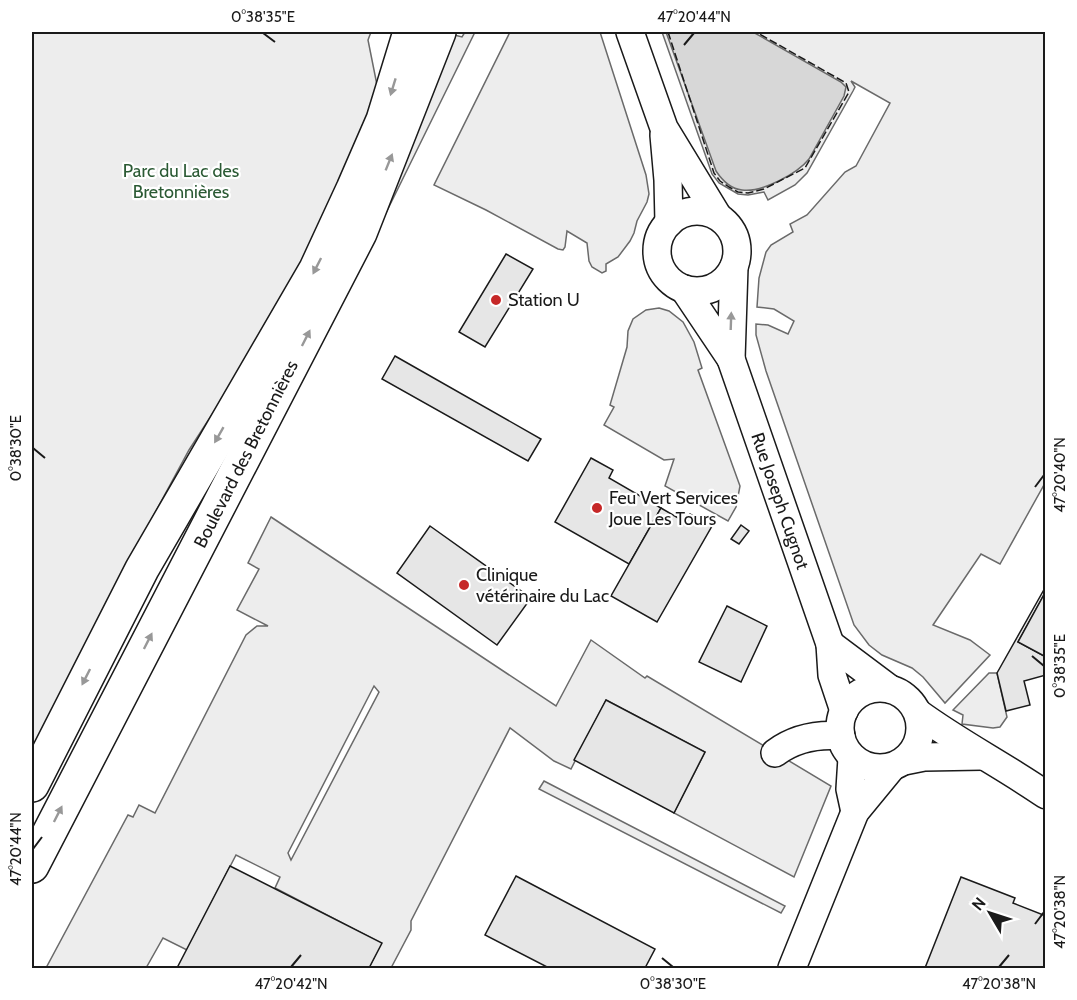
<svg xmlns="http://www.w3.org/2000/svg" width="1077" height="1000" viewBox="0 0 1077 1000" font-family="Cabin,sans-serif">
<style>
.built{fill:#ededed;stroke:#6a6a6a;stroke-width:1.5;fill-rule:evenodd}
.water{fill:#d7d7d7;stroke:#6a6a6a;stroke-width:1.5}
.building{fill:#e6e6e6;stroke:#1a1a1a;stroke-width:1.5}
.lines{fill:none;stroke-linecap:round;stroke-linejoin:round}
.minor-casing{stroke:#1a1a1a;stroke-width:30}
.primary-casing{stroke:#1a1a1a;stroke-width:36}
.minor{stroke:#fff;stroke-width:27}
.primary{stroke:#fff;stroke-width:33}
.fence{stroke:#1a1a1a;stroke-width:1.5;stroke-dasharray:8 3;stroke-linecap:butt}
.oneway{fill:#989898}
.ticks{fill:none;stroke:#1a1a1a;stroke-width:2}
.poi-dot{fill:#c62828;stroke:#fff;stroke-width:2}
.labels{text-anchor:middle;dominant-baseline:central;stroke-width:4.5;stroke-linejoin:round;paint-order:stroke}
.park-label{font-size:18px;fill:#2b5a34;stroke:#fff}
.poi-label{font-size:18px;fill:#1a1a1a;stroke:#fff;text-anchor:start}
.street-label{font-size:18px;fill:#1a1a1a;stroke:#fff}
.neatline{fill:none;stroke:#1a1a1a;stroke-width:2}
.ticks-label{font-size:15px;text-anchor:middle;fill:#1a1a1a}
</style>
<rect width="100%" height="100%" fill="#fff"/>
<g class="built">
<path d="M32,32H371L368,40L377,85L338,202L237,376L189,450L123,572L32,752Z"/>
<path d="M465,32H475L383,219L450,34L462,37Z"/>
<path d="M510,32H600L646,175L649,194L647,202L637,221L634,233L630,241L618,257L606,264V271L602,273L592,267L589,261L587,243L567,231L565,247L563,250L558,249L486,210L434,185Z"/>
<path d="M662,32H1045V483L1000,564L981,554L933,625L970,640L990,655L945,703L923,677L912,668L882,655L869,645L854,625L766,371L756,335V324L768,325L788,334L794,321L774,309L757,307L759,278L766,252L771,245L793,232L790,224L807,215L845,172L856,166L890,103L851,81L855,87L853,91L807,173L795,185L768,200L764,192L748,195L738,194L719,183L712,174Z"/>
<path d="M659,308L669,311L683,322L694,342L702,368L698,370L740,486L736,507L728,521L665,486L674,459L664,460L604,425L614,407L610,405L627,347L628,331L633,319L646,310Z"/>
<path d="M271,517L556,706L591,640L645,678L647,676L831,786L794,877L674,813L705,752L606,700L571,769L554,761L510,728L411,921V930L391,968H369L381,943L275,888L280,877L236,855L187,950L163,938L146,968H46L128,815L133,817L139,805L155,813L246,635L257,626H268L237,610L259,569L248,563ZM374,686L379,692L291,860L288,853Z"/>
<path d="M989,673H997L1007,717L1000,727L993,728L962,724L963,715L953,710Z"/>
<path d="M544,781L785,906L781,913L539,789Z"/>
</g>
<path class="water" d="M666,32H753L841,82L846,87L844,96L809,159C797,174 761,193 742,190C731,189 722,180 716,171Z"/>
<g class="building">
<path d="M506,254L533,269L485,347L459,332Z"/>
<path d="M395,356L541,439L528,461L382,379Z"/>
<path d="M591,458L613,470L609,478L661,508L629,564L555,522Z"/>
<path d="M661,508L685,522L690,514L712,526L657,622L611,596Z"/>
<path d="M741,525L749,531L739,544L731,539Z"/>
<path d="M430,526L531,598L497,645L397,573Z"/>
<path d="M1046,586V591L1018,642L1046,657V675L1024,681L1030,705L1006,711L997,673Z"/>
<path d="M1046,591V657L1018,642Z"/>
<path d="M727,606L767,626L741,682L699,662Z"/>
<path d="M606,700L705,752L674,813L574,760Z"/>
<path d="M230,866L382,943L369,968H177Z"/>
<path d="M516,876L655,949L645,968H549L485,935Z"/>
<path d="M961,877L1015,898L1013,903L1046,916V968H925Z"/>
</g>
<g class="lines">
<defs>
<g id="minor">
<path d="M630,32L664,128L717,215"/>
<path d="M664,135L668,180L669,223"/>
<circle cx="697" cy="251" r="40"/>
<path d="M684,289L731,359L734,267"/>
<path d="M731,359L830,644"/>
<circle cx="880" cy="728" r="40"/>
<path d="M844,711L832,675L830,644L890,689"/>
<path d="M918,713C959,743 1004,766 1046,795"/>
<path d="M775,753C795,738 817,734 841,736"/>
<path d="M852,758L850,789L855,812"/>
<path d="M904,761L924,757L982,756"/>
<path d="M792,968L855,812L892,767"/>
</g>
<g id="primary">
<path d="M32,785L142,569L316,269L353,189L383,120L410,32"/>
<path d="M32,866L360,233L439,32"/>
</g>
</defs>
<use href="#minor" class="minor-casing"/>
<use href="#primary" class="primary-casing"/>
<use href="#minor" class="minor"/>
<use href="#primary" class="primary"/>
<path class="fence" d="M668,32L714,173L720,181L729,187L738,192L748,193L764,189L805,168L849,92L846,83L756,32"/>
</g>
<defs><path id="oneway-solid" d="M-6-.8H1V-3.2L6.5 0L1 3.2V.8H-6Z" transform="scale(1.5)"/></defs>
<g class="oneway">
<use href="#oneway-solid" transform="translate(393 87) rotate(107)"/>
<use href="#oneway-solid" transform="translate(389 162) rotate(-68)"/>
<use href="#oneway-solid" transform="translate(317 266) rotate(117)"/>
<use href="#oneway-solid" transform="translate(731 321) rotate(-88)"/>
<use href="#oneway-solid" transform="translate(306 338) rotate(-63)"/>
<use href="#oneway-solid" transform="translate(219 435) rotate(120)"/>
<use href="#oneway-solid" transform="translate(148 641) rotate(-63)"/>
<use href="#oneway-solid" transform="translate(86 677) rotate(117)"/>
<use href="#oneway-solid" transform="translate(58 814) rotate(-63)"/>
</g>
<path class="ticks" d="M263,33L275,42M684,45L694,33M33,448L45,458M1035,487L1044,475M1032,656L1044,666M33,849L42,837M1035,924L1044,912M662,958L673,967M291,967L301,955M999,967L1009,955"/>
<g class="poi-dot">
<circle cx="496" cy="300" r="6"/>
<circle cx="597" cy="508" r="6"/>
<circle cx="464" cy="585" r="6"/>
</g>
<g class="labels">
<g class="park-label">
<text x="181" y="171">Parc du Lac des<tspan x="181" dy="21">Bretonnières</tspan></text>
</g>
<g class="poi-label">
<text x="508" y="300">Station U</text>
<text x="609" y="498">Feu Vert Services<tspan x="609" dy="21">Joue Les Tours</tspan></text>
<text x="476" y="575">Clinique<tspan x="476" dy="21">vétérinaire du Lac</tspan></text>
</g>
<g class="street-label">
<text transform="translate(246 454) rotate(-63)">Boulevard des Bretonnières</text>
<text transform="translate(780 501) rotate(71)">Rue Joseph Cugnot</text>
</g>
</g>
<rect width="1077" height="1000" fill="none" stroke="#ffffff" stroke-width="66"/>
<g transform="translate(990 913) rotate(309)" stroke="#ffffff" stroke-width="4.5" paint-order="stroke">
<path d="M0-4.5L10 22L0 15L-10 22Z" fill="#1a1a1a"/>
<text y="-9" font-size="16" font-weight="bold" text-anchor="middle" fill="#1a1a1a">N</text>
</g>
<rect x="33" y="33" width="1011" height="934" class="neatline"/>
<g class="ticks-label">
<text x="263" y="22">0°38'35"E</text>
<text x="694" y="22">47°20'44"N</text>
<text transform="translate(16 448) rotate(-90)" y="5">0°38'30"E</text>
<text transform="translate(1060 475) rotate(-90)" y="5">47°20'40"N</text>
<text transform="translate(1060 666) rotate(-90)" y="5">0°38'35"E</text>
<text transform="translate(16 849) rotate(-90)" y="5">47°20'44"N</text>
<text transform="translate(1060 912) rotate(-90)" y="5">47°20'38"N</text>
<text x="291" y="989">47°20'42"N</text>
<text x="673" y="989">0°38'30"E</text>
<text x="999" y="989">47°20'38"N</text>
</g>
</svg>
